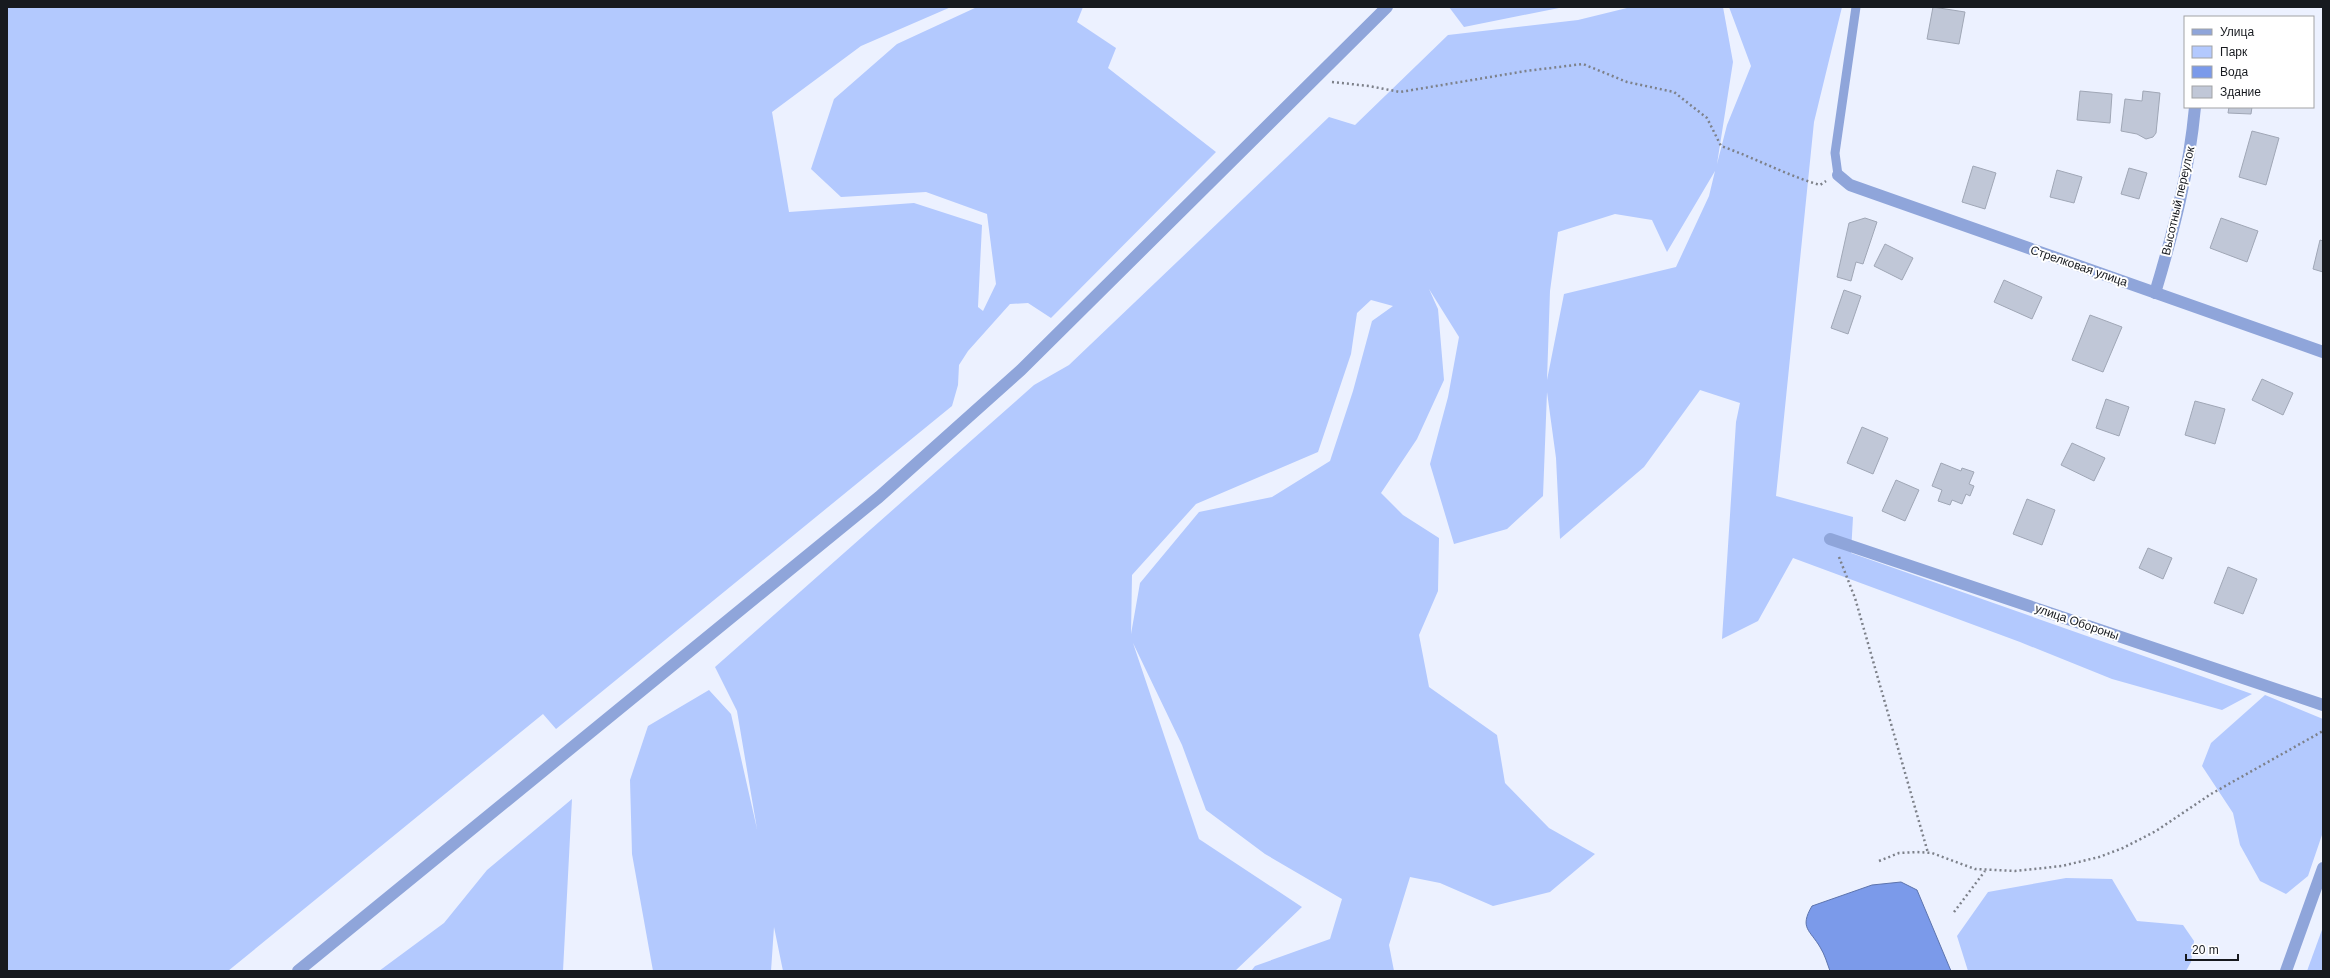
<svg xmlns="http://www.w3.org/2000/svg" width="2330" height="978" viewBox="0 0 2330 978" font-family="Helvetica,sans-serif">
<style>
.green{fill:#b3c9fe;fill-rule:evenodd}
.water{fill:#7b9aea;stroke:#5d74ad}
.building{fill:#c0c7d7;stroke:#a0a7b6}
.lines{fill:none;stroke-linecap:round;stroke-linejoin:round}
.path{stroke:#7d818a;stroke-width:2.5;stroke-dasharray:2 3;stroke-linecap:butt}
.service{stroke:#8fa5da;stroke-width:9}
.minor{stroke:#8fa5da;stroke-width:12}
.labels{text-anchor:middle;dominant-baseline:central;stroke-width:4;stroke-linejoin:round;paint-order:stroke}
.street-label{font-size:12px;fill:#171a1f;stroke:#fff}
</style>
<rect width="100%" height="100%" fill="#ecf1ff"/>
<g class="green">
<path d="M7,7H951L861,46L772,112L789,212L914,203L982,225L978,307L983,311L996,284L987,214L926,192L841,197L811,169L834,99L897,44L977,7H1083L1077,22L1116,48L1108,68L1216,152L1051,318L1028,303L1010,304L968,351L959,365L958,385L952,406L556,729L543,714L228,971H7Z"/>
<path d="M1449,7H1564L1464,27Z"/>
<path d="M1631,7H1723L1733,62L1717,164L1727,125L1751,66L1729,7H1842L1814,122L1776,496L1853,517L1851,553L2252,694L2222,710L2112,679L2020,642L1793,558L1758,621L1722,639L1736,422L1740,403L1700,390L1644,467L1560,539L1556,458L1547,392L1543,496L1507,529L1454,544L1430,464L1448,397L1459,337L1429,289L1438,309L1444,380L1417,439L1381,493L1403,515L1439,538L1438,591L1419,635L1429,687L1497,735L1505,783L1549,828L1595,854L1550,892L1493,906L1440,883L1410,877L1389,945L1394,971H1251L1255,966L1330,939L1342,899L1265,854L1206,810L1182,745L1133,643L1199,839L1302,907L1235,971H783L774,927L771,971H653L632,854L630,780L648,726L709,690L731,714L757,829L737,711L715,667L1034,385L1069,365L1329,117L1355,125L1448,35L1578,20ZM1715,171L1709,196L1676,267L1564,294L1547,380L1550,291L1558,232L1615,214L1652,220L1667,252ZM1371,300L1393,306L1372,321L1353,391L1330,461L1272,497L1199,512L1140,583L1131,634L1132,575L1196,504L1318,452L1351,354L1357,313Z"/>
<path d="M2265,695L2323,719V832L2308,876L2286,894L2260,881L2240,845L2233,813L2202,766L2211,743Z"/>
<path d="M572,799L563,971H379L444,923L487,870Z"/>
<path d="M2066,878L2112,879L2137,921L2183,925L2194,941L2191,962L2186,971H1968L1957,936L1988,892Z"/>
<path d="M2323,927V971H2307Z"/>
</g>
<path class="water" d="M1901,882L1917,890L1951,971H1830C1827,963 1825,955 1820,947C1810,930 1799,928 1812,906L1872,885Z"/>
<g class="building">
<path d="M1933,7L1965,12L1959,44L1927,39Z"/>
<path d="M2080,91L2112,94L2110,123L2077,120Z"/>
<path d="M2143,91L2160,93L2156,133L2153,137L2146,139L2137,134L2121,131L2125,99L2142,101Z"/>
<path d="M2229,107H2252L2251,114L2228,113Z"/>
<path d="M2252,131L2279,138L2266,185L2239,177Z"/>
<path d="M1973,166L1996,173L1985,209L1962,202Z"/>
<path d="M2129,168L2147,173L2139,199L2121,194Z"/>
<path d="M2057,170L2082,177L2074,203L2050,197Z"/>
<path d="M1865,218L1877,222L1863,264L1856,262L1851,281L1837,277L1849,223Z"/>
<path d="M2221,218L2258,231L2247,262L2210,248Z"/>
<path d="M2320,240L2323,241V272L2313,269Z"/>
<path d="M1885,244L1913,258L1902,280L1874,266Z"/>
<path d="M2004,280L2042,297L2032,319L1994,302Z"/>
<path d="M1844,290L1861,296L1848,334L1831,328Z"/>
<path d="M2090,315L2122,327L2103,372L2072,360Z"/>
<path d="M2262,379L2293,393L2283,415L2252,400Z"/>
<path d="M2106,399L2129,407L2119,436L2096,428Z"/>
<path d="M2195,401L2225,409L2215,444L2185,435Z"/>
<path d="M1862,427L1888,438L1873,474L1847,463Z"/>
<path d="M2072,443L2105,458L2094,481L2061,465Z"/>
<path d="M1941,463L1961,471L1962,468L1974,472L1969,484L1974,486L1970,496L1966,494L1962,504L1952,500L1950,505L1938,501L1942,490L1932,486Z"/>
<path d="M1896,480L1919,490L1905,521L1882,511Z"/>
<path d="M2027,499L2055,510L2042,545L2013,534Z"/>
<path d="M2148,548L2172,558L2163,579L2139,568Z"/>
<path d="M2228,567L2257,579L2243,614L2214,603Z"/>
</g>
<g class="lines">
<g class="path">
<path d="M1332,82L1369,86L1400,92L1526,71L1583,64L1627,82L1674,92L1707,118L1721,146C1755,158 1786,175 1820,185L1826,181"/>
<path d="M1839,557L1855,598L1928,853"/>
<path d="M1879,861L1899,853L1917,852L1932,853L1975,869L2015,871L2062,866L2099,857L2123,848L2156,831L2211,794L2323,731"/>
<path d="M1954,912L1985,871"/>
</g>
<path class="service" d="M1838,175L1835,153L1856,7"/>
<g class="minor">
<path d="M1838,175L1850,185L2323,352"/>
<path d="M2155,293C2174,230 2189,172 2195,107"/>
<path d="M1830,539L2323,705"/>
<path d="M298,971L879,497L1021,370L1387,7"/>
<path d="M2286,971L2323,868"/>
</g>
</g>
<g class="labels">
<g class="street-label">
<text transform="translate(2178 201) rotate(-77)">Высотный переулок</text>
<text transform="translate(2079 266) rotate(19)">Стрелковая улица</text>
<text transform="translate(2077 622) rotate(19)">улица Обороны</text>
</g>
</g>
<rect width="2330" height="978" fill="none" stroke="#171a1f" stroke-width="16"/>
<rect x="2184" y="16" width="130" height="92" fill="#ffffff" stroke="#a2a3a5"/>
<rect x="2192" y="29" width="20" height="6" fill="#8fa5da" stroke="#a2a3a5"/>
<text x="2220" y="36" font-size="12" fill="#171a1f">Улица</text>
<rect x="2192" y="46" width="20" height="12" fill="#b3c9fe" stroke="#a2a3a5"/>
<text x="2220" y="56" font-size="12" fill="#171a1f">Парк</text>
<rect x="2192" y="66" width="20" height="12" fill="#7b9aea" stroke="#a2a3a5"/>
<text x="2220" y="76" font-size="12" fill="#171a1f">Вода</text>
<rect x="2192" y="86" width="20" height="12" fill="#c0c7d7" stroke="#a2a3a5"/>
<text x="2220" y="96" font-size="12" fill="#171a1f">Здание</text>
<path d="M2186 954v6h52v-6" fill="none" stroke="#171a1f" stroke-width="2"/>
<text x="2192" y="954" font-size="12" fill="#171a1f" stroke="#ffffff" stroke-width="3" paint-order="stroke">20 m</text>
</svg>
